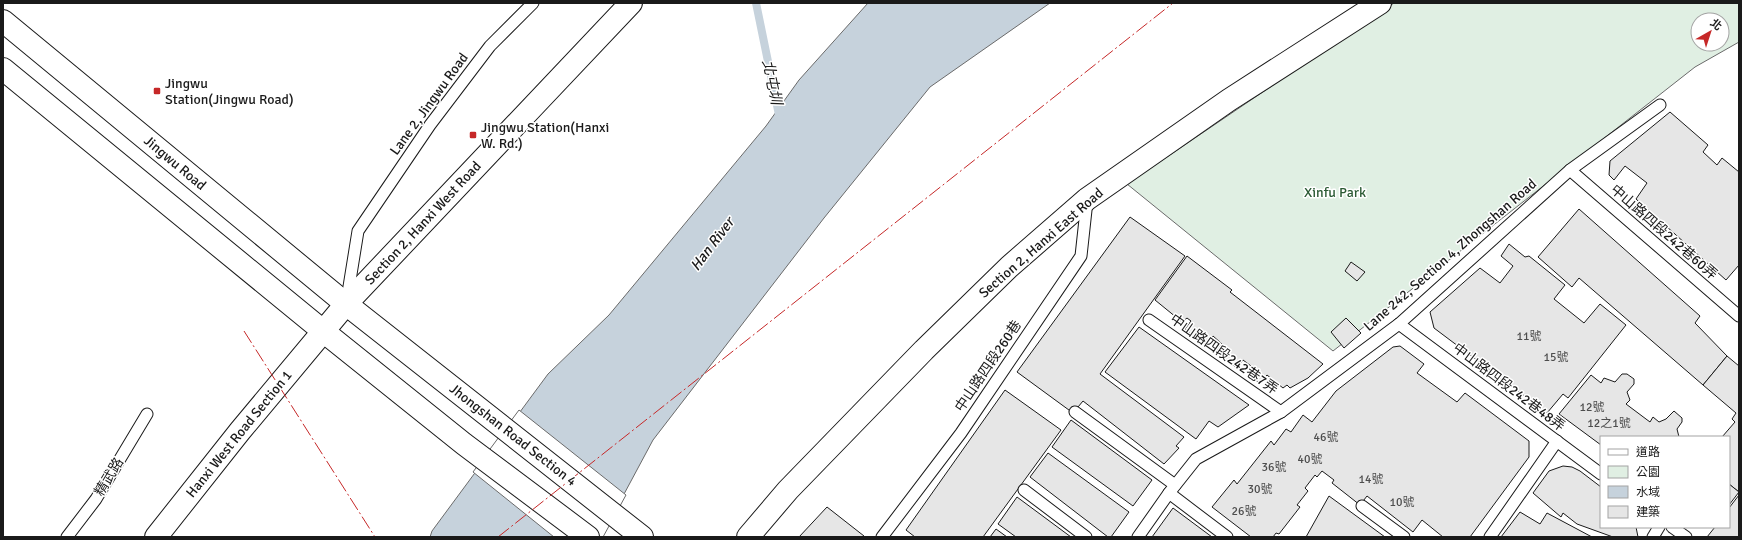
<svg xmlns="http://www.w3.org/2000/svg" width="1742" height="540" viewBox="0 0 1742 540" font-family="Signika,'Noto Sans TC',sans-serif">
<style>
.park{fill:#e0efe3;stroke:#6a6a6a;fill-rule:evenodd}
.water{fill:#c6d2dc;stroke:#6a6a6a}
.pier{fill:#fff;stroke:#6a6a6a}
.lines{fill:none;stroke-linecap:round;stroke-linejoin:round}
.stream{stroke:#c6d2dc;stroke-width:8}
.building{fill:#e6e6e6;stroke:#1a1a1a}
.lane-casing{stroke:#1a1a1a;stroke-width:13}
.street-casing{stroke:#1a1a1a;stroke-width:24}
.secondary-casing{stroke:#1a1a1a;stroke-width:24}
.lane{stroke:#fff;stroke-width:11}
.street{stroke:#fff;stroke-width:22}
.secondary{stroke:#fff;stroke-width:22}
.power{stroke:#c62828;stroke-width:1;stroke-dasharray:14 3 2 3;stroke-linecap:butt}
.poi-dot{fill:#c62828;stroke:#fff;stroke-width:1.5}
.labels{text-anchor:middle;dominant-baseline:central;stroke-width:3;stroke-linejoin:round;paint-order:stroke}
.number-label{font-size:12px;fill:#4d4d4d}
.poi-label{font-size:14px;fill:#1a1a1a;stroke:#fff;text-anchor:start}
.street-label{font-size:14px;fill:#1a1a1a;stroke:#fff}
.park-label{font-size:14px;fill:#2b5a34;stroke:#fff}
.water-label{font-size:15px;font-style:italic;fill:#1a1a1a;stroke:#fff}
</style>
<rect width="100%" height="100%" fill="#fff"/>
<path class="park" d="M1394,3H1739V42L1695,67L1333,351L1127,184ZM1698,20H1722V44H1698Z"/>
<path class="water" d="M868,3H1050L930,87L824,218L653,440L601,537H430L432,531L548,374L609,315L766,126L799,80Z"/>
<path class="pier" d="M519,410L626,495L603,537H554L473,472Z"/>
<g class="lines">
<path class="stream" d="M756,3L780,120"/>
</g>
<g class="building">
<path d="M1670,112L1708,145L1703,152L1717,165L1722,158L1739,172V265L1726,280L1636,199L1647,183L1625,166L1614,180L1609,175L1610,161Z"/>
<path d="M1579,209L1700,316L1695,323L1727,356L1703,385L1579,278L1572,287L1538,257Z"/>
<path d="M1130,217L1185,256L1100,374L1184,437L1176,446L1179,448L1164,464L1083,401L1073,413L1017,372Z"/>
<path d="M1509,244L1525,257L1529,256L1565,285L1554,299L1584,323L1600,304L1626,325L1568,398L1563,394L1547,413L1434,328L1430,312L1480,268L1500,283L1513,266L1501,256Z"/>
<path d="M1187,256L1232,290L1230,292L1323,364L1308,378L1290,388L1287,385L1283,388L1267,375L1260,383L1249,376L1255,369L1243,360L1237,368L1215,352L1222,344L1213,336L1206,345L1185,329L1191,321L1187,318L1182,322L1155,300Z"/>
<path d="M1351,262L1365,272L1357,281L1345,271Z"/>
<path d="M1346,318L1361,333L1344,348L1331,332Z"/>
<path d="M1139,327L1249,405L1218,427L1209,421L1196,439L1105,372Z"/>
<path d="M1400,346L1424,364L1417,373L1457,402L1465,393L1529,441V457L1470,537H1443L1422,520L1413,532L1367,496L1360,505L1332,483L1334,480L1322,471L1317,477L1315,475L1305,488L1308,491L1297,505L1300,507L1279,534L1276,533L1273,537H1251L1212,507L1234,480L1237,484L1271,441L1274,445L1286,429L1291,432L1303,415L1312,422L1336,391L1393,347Z"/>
<path d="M1727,356L1739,366V492L1729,484V437H1722L1735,422L1732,419L1736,413L1703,385Z"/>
<path d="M1622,374H1627L1634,379V384L1627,392L1630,400L1626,404L1650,422L1653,417L1659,422L1666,419L1674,411L1682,418V422L1677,429L1679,437H1601V445L1559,414L1591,375L1601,383L1604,378L1615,382Z"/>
<path d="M1005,390L1061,430L983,537H915L906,530Z"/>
<path d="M1071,420L1152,480L1133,506L1052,447Z"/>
<path d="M1048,453L1129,512L1111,537H1108L1030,477Z"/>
<path d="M1563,466L1572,467L1580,471L1601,487V527H1636L1638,537H1613L1577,524L1563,513L1561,517L1533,493L1549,471Z"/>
<path d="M1729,484L1739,492L1729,505Z"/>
<path d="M1739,495V537H1707L1715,527H1729V508Z"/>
<path d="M1329,496L1385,537H1306Z"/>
<path d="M1017,497L1071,537H1016L998,524Z"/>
<path d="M827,507L864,536V537H799Z"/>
<path d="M1173,508L1212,537H1152Z"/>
<path d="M1520,512L1540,524L1547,513L1592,537H1501Z"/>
<path d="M996,529L1007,537H990Z"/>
</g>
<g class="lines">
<defs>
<g id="lane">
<path d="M1570,170L1739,316"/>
<path d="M347,299L358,231L430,125L490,46L533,3"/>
<path d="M1149,320L1281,412"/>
<path d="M1399,324L1601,474"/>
<path d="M1075,412L1175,485"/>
<path d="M1024,490L1086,537"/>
<path d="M1169,493L1227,537"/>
<path d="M1362,506L1404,537"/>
<path d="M1672,527L1686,537"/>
<path d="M67,537L96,499L147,414"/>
<path d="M882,537L961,433L1081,256L1087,201"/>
<path d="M1138,537L1169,493L1196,459L1281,412L1399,324L1570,170L1660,105"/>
<path d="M1490,537L1557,441"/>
<path d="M1653,537L1659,527"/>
</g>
<g id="street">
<path d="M156,537L240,431L346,304L631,3"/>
<path d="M748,537L788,490L924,350L1009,267L1087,199L1229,100L1380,3"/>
</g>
<g id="secondary">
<path d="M3,21L346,304L642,537"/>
<path d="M3,69L323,331L464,444L588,537"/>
</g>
</defs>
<use href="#lane" class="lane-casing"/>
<use href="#street" class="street-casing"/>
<use href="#secondary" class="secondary-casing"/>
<use href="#lane" class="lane"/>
<use href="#street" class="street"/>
<use href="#secondary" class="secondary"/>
<g class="power">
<path d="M244,331L375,537"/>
<path d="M498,537L1173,3"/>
</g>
</g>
<g class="poi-dot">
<rect x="153" y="87" width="8" height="8" rx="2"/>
<rect x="469" y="131" width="8" height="8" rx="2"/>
</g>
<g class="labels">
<g class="number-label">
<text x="1529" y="336">11號</text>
<text x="1556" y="357">15號</text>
<text x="1592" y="407">12號</text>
<text x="1609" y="423">12之1號</text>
<text x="1326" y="437">46號</text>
<text x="1310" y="459">40號</text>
<text x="1274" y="467">36號</text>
<text x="1371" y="479">14號</text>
<text x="1260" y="489">30號</text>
<text x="1402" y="502">10號</text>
<text x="1244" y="511">26號</text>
</g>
<g class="poi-label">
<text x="165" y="83">Jingwu<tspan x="165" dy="16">Station(Jingwu Road)</tspan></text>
<text x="481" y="127">Jingwu Station(Hanxi<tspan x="481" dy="16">W. Rd.)</tspan></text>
</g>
<g class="street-label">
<text transform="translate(429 104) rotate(-54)">Lane 2, Jingwu Road</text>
<text transform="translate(175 163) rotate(40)">Jingwu Road</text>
<text transform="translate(423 223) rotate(-47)">Section 2, Hanxi West Road</text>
<text transform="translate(1664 232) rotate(41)">中山路四段242巷60弄</text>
<text transform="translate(1041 243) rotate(-41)">Section 2, Hanxi East Road</text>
<text transform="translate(1450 255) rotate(-41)">Lane 242, Section 4, Zhongshan Road</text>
<text transform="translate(1224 354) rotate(35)">中山路四段242巷7弄</text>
<text transform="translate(988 366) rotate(-56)">中山路四段260巷</text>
<text transform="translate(1509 387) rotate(37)">中山路四段242巷48弄</text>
<text transform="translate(239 434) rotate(-51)">Hanxi West Road Section 1</text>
<text transform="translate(513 435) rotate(38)">Jhongshan Road Section 4</text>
<text transform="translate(109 477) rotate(-59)">精武路</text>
</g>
<g class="park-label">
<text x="1335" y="192">Xinfu Park</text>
</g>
<g class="water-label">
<text transform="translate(772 82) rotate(78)">北屯圳</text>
<text transform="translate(712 244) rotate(-53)">Han River</text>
</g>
</g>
<rect width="1742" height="540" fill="none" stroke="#1a1a1a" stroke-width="8"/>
<rect x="1600" y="436" width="130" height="92" fill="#ffffff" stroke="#a3a3a3"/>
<rect x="1608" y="449" width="20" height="6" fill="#ffffff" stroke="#a3a3a3"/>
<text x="1636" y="456" font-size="12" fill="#1a1a1a">道路</text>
<rect x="1608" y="466" width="20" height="12" fill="#e0efe3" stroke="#a3a3a3"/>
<text x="1636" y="476" font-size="12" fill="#1a1a1a">公園</text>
<rect x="1608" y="486" width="20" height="12" fill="#c6d2dc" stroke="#a3a3a3"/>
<text x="1636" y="496" font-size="12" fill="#1a1a1a">水域</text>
<rect x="1608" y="506" width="20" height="12" fill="#e6e6e6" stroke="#a3a3a3"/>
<text x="1636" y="516" font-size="12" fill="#1a1a1a">建築</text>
<g transform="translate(1710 32) rotate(39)"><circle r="19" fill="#ffffff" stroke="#a3a3a3"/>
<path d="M0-3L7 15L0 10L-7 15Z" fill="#c62828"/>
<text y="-6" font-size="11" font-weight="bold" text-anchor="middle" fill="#1a1a1a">北</text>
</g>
</svg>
